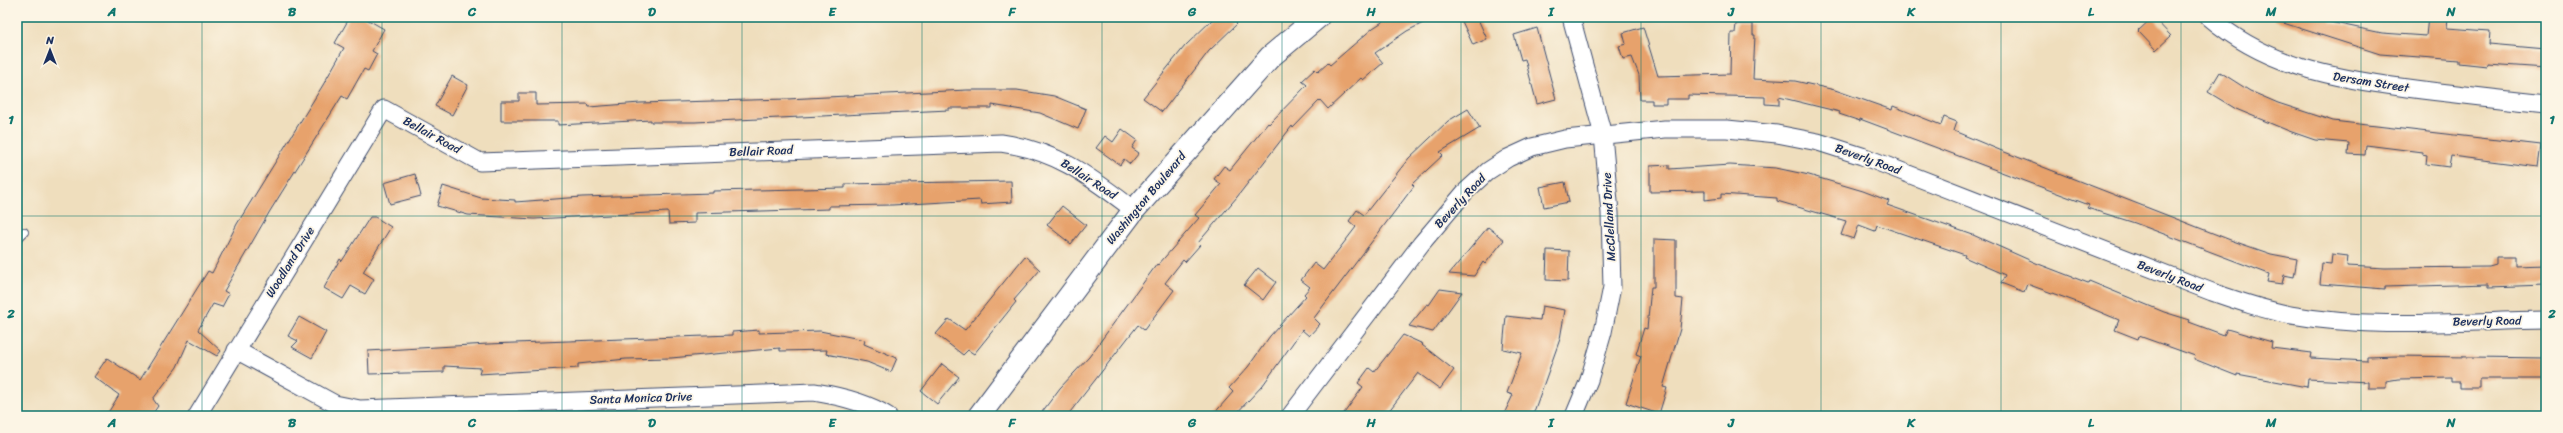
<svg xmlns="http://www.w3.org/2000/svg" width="2563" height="433" viewBox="0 0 2563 433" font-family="Sriracha,sans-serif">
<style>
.building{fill:#e7a26c}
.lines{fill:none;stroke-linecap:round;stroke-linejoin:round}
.lane-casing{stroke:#3b496c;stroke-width:10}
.street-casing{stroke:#3b496c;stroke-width:19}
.secondary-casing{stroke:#3b496c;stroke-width:24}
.lane{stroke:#fff;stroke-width:8}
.street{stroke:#fff;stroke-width:17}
.secondary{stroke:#fff;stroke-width:22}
.grid{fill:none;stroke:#0f766e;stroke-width:1;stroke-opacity:0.55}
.labels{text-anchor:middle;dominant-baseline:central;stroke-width:3.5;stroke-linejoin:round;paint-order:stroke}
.street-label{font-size:12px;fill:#1b2f5e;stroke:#fcf5e5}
.neatline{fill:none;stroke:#0f766e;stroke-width:1.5}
.grid-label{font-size:13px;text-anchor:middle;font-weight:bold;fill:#0f766e}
</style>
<rect width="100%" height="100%" fill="#fcf5e5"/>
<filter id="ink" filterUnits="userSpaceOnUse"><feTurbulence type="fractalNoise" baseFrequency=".025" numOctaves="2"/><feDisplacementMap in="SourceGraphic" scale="8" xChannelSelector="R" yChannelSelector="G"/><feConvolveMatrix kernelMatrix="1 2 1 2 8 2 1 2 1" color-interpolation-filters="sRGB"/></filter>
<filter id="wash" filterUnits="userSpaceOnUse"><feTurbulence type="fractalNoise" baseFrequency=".012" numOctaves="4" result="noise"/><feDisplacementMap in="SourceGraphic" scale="16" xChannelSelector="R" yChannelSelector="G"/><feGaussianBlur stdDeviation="0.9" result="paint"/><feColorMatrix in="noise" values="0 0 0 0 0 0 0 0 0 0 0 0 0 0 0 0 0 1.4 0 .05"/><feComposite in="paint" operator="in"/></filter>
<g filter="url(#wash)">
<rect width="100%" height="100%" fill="#efdebd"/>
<g id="blocks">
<g class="building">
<path d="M350,17H363L384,29L372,51L377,54L368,71L364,69L347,99L342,96L270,211L224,291L229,294L222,307L213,304L198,330L221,351L217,356L189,340L177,367L153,399L158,406L151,416H106L119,395L94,377L107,358L140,380L208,271L212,273L237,224L323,85L344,48L335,43Z"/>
<path d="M1215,17H1230L1237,24L1209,51L1162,112L1143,98L1185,46Z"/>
<path d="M1390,17H1435L1407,31L1375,53L1383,63L1363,80L1361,78L1328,109L1320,100L1293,128L1292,126L1237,197L1198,243L1200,245L1185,262L1183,260L1165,283L1174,290L1144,330L1138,325L1067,416H1039L1060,388L1089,357L1157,264L1158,265L1199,218L1195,215L1221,184L1214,179L1224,166L1230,170L1268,123L1269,124L1307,85L1302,81L1315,69L1318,72L1328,63L1330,65L1373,28Z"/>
<path d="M1460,17H1477L1487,39L1473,45Z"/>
<path d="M2153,17L2171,36L2156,50L2138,31Z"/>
<path d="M2274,17H2331L2330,22L2382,33L2426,36L2428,17H2448L2447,28L2490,31L2489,44L2546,49V68L2487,64V66L2459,63V60L2380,54L2274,20Z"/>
<path d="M1736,24H1753V35H1755L1753,79L1795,81L1835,90L1892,110L1893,106L1941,125L1944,117L1957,122L1954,131L2002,151L2233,241L2271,254L2297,259L2294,277L2284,275L2282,284L2267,282L2269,274L2135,223L2087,208L2089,205L1860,119V121L1839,114L1840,112L1779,97V105L1765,104V97L1688,95V99H1666V104H1652V100H1640L1639,75L1632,57L1623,59L1619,46L1626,44L1623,33L1643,27L1658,76L1730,74L1731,33H1735Z"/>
<path d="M1537,28L1556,99L1537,104L1525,59L1521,60L1514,35Z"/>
<path d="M2220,72L2250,91L2278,103L2333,121L2541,145L2538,167L2451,156L2449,167L2426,164L2427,155L2422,154V152L2366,145L2365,155L2348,154L2349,143L2315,140L2289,131L2236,109L2208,92Z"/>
<path d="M452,76L468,85L452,115L435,106Z"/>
<path d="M967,90H1017L1054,96L1086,109L1078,129L1040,113L992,105V108H949V110L695,122H651V120L558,125V121H501V101H519V93H536V105L588,104L589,107L640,103L787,99Z"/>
<path d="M1468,109L1480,128L1440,152L1443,155L1412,184L1414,186L1314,318L1320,324L1309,336L1302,330L1263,385L1234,416H1212L1233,392L1229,388L1248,367L1270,336L1306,296L1304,294L1310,287L1301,280L1314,263L1323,270L1356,227L1349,221L1357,210L1364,215L1409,158L1448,121Z"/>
<path d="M1122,129L1137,140L1132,148L1139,153L1130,164L1124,159L1120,165L1096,148L1105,136L1113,142Z"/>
<path d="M1669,165V169L1730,165L1776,168L1809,175L1863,191L1889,201L1887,205L1973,235L2036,263L2088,283L2089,281L2164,312L2190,320L2189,322L2224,335L2227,329L2272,342L2271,348L2312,353L2311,358L2367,361V357L2397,356L2546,358V379H2480V388H2460V382H2451V378L2398,379L2386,381V388H2368V382L2308,379L2307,387L2237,374V376L2194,359L2195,356L2139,336L2138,339L2115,330L2119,320L2074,301L2027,284L2024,292L2001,283L2005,275L1964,257L1965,255L1877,225L1875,231L1859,225L1854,239L1841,235L1846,221L1777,201V198L1721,194V198L1705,200V191L1650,192V166Z"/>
<path d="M415,174L421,196L390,204L384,183Z"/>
<path d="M1011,181L1012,202L981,204L980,200L892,205L829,206V209L695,213V223L669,224L668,212L534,219L468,215L437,206L443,186L481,198L515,200V202L582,197L713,193V191L845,188V184Z"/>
<path d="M1565,182L1569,202L1544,207L1540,187Z"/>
<path d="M1062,206L1086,225L1071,244L1047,225Z"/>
<path d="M370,217H375L391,227L363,272L374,279L365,294L351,286L343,299L324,288L340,259L342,261Z"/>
<path d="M1488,227L1504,240L1485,264L1483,262L1474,276L1449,274Z"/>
<path d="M1654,239L1676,240V298L1683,299L1680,329L1663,387L1667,388L1659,414L1626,403L1641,356L1636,354L1644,328L1647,329L1651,287H1654Z"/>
<path d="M1547,250L1569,251L1568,281L1546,280Z"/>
<path d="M2332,254L2348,256L2347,266L2385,268L2489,267L2496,265V257H2515V266L2546,265V285L2489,287V284L2385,287V289L2320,284L2322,263L2331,264Z"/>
<path d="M1025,256L1040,270L1014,300L1016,302L974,354L968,350L963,355L936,334L949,319L965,330Z"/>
<path d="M1258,268L1276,282L1263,300L1244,285Z"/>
<path d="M1440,289L1462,292L1433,332L1409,326L1427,304L1429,305Z"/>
<path d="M1542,306L1565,310L1560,339L1535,409L1531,416H1503L1513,395L1507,393L1522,353L1503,349L1506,316L1540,320Z"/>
<path d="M299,317L326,332L312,358L292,347L298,341L288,336Z"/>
<path d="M759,330V333L820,331L865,340L864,344L897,358L891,372L867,362L826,354L827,350L780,351V348L671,358L626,359L578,364V368L479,374L481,368L444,366V372L369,374L368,351L488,344L732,335V332Z"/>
<path d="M1403,335L1423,344L1422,345L1454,370L1440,389L1418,373L1385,416H1342L1363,387L1358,383L1369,368L1374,372Z"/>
<path d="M942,364L959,377L937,404L921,391Z"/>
</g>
</g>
</g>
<g filter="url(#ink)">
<use href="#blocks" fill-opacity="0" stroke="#3b496c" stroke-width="1"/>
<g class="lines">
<defs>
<path id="lane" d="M17,239L24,232"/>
<g id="street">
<path d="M1571,17L1603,135L1610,213L1612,287L1603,332L1589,380L1574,416"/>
<path d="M2209,17C2267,67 2334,78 2407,88C2453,94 2499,99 2546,104"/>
<path d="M236,350L335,404L360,409L814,392C840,396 866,402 888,416"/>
<path d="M197,416L384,109L480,162L1001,143C1058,151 1089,176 1134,210"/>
<path d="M1290,416L1421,244L1465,192L1488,171L1508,158L1532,147L1565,139L1665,129H1727L1777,134L1818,142L1862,156L2212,292C2238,301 2264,310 2291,315C2374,330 2462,321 2546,320"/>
</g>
<path id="secondary" d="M979,416L1134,210L1270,57L1318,17"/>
</defs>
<use href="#lane" class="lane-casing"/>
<use href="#street" class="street-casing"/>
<use href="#secondary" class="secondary-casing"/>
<use href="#lane" class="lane"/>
<use href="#street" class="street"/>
<use href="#secondary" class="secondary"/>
</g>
</g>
<path class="grid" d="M202,17V416M382,17V416M562,17V416M742,17V416M922,17V416M1102,17V416M1282,17V416M1461,17V416M1641,17V416M1821,17V416M2001,17V416M2181,17V416M2361,17V416M17,216H2546"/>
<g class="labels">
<g class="street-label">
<text transform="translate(2371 82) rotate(9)">Dersam Street</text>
<text transform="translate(432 135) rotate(29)">Bellair Road</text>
<text transform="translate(761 151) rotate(-2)">Bellair Road</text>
<text transform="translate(1868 159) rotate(20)">Beverly Road</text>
<text transform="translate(1089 179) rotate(33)">Bellair Road</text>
<text transform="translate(1146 198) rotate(-50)">Washington Boulevard</text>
<text transform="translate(1460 201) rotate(-47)">Beverly Road</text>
<text transform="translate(1609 217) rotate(-93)">McClelland Drive</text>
<text transform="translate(290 262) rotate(-58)">Woodland Drive</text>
<text transform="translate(2170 276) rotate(21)">Beverly Road</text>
<text transform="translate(2487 321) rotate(-1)">Beverly Road</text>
<text transform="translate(641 398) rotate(-2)">Santa Monica Drive</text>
</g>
</g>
<rect width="2563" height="433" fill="none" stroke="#fcf5e5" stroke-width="44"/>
<g transform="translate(50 50)" stroke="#fcf5e5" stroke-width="3" paint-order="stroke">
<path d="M0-3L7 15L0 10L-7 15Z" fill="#1b2f5e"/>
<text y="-6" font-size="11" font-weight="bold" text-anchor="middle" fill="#1b2f5e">N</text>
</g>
<rect x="22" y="22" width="2519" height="389" class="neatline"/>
<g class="grid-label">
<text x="112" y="16">A</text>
<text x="292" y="16">B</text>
<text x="472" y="16">C</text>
<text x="652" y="16">D</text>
<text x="832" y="16">E</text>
<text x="1012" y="16">F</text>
<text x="1192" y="16">G</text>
<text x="1371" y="16">H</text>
<text x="1551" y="16">I</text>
<text x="1731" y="16">J</text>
<text x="1911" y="16">K</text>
<text x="2091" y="16">L</text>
<text x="2271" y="16">M</text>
<text x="2451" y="16">N</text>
<text x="11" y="124">1</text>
<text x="2552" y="124">1</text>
<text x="11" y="318">2</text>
<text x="2552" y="318">2</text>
<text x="112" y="427">A</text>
<text x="292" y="427">B</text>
<text x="472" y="427">C</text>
<text x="652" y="427">D</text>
<text x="832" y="427">E</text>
<text x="1012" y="427">F</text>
<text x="1192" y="427">G</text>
<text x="1371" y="427">H</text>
<text x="1551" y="427">I</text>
<text x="1731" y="427">J</text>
<text x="1911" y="427">K</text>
<text x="2091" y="427">L</text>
<text x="2271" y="427">M</text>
<text x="2451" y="427">N</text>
</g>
</svg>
